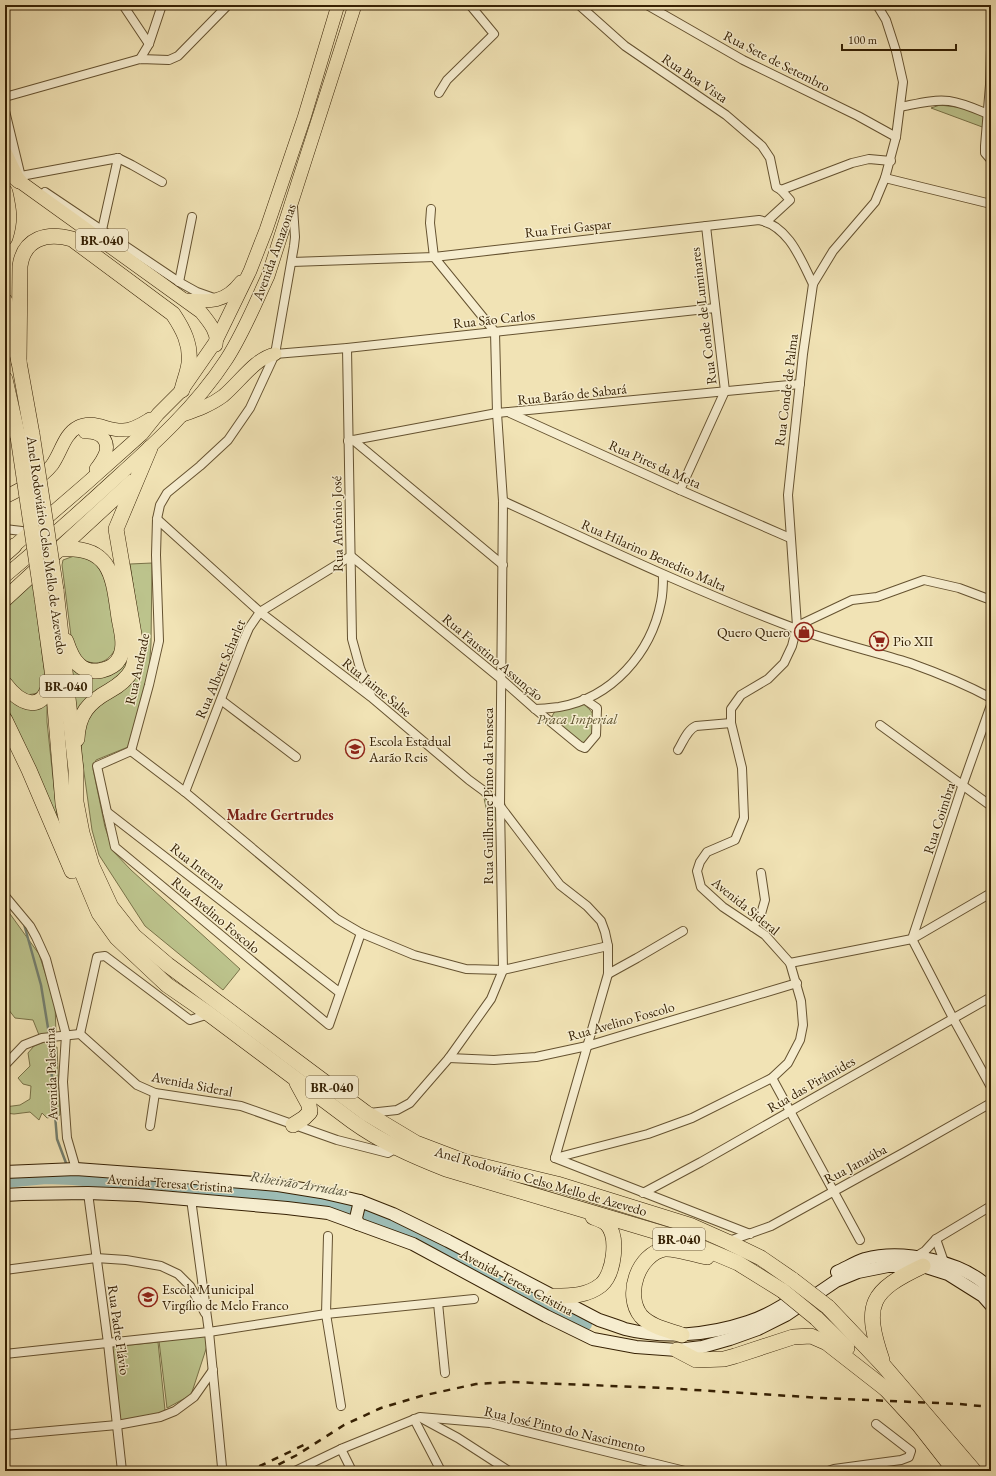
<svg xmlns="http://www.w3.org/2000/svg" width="996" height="1476" viewBox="0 0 996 1476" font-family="'EB Garamond',serif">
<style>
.green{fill:#bcc38c;stroke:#797248}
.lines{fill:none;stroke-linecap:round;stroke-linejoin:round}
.stream{stroke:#747f6f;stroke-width:2.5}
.river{stroke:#9dbdb6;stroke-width:14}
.street-casing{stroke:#655230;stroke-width:10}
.secondary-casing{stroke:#362104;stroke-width:14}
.primary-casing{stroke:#362104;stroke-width:14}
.highway-casing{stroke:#362104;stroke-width:16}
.street{stroke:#f6edcf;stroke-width:8}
.secondary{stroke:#f6edcf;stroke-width:12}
.primary{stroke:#f1e3b5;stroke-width:13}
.highway{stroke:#f1e3b5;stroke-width:15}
.rail{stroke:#362104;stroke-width:2.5;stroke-dasharray:7 7;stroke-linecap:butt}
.highway-bridge-casing{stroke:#362104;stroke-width:16;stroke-linecap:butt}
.highway-bridge{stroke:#f1e3b5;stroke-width:15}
.labels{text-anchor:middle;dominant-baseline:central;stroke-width:3;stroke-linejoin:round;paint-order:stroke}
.shield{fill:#f6edcf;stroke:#705e41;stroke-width:1}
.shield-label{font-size:13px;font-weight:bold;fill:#362104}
.street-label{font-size:14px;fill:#362104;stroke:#f6edcf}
.poi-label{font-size:14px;fill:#362104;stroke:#f6edcf;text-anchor:start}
.park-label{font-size:14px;font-style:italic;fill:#5e522d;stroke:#f6edcf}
.neighbourhood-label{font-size:15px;font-weight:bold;fill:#7a1f14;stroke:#f6edcf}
.water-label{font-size:15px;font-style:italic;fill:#555039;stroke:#f6edcf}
</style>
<rect width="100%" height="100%" fill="#f1e3b5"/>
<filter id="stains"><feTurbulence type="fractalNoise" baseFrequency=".005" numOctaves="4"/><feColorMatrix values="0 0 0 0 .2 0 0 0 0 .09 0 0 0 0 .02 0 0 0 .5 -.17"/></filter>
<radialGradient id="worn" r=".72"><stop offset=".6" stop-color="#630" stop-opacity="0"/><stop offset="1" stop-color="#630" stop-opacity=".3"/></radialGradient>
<g class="green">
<path d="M940,105L964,108L987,118L985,128L931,108Z"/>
<path d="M74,556C81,557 89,558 95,563C109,572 114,627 118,644C110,661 99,668 81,659L71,636L62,565L63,560Z"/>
<path d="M152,563L151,644L149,670L128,747L96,760L93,769L105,827L113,851L131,870L240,969L223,990L145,926L99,855L92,830L82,758L81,741L85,726L91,712L142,645L130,564Z"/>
<path d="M33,583L45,676L39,693L27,695L13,685L5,674V609L30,584Z"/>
<path d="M128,649L127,670L77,714L71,664L84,675Z"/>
<path d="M5,691L46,704L47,706V722L57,815L54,817L10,713L5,706Z"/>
<path d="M581,702C597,715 596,717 593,737L582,746L552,716L558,707Z"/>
<path d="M502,792L508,818L500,823L488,817L484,798Z"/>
<path d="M5,907L39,954L55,1003L56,1034L39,1035L33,1020L15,1018L5,1005Z"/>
<path d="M44,1042L57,1047L60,1115L47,1118L42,1113L39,1120L30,1112L14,1114L5,1113V1107L20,1105L30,1099L31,1086L23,1084L18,1078L30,1066L28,1053L34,1046Z"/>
<path d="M206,1335L208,1343L191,1395L167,1408L159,1341Z"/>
<path d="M158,1342L165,1410L160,1414L119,1421L112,1347Z"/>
</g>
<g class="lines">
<g class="stream">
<path d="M24,924L41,985L49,1034"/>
<path d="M49,1042L57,1139L66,1163"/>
</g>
<path class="river" d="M5,1181L46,1177L73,1178L144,1185L273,1193L303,1197L344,1206L416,1233L521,1291L585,1324"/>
<defs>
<g id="street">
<path d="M123,5L149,44"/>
<path d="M579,5L625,46L726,115L762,146L770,158L776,187L781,190L790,200L766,222"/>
<path d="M647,5L743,60L858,116L896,137"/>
<path d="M991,50L990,85L985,146V153L991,160"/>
<path d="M140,59L149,44L162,5"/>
<path d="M439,93L447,80L494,34L470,5"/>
<path d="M5,97L140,59L169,60L178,56L228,5"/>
<path d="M900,107C916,104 933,99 949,101C963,103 976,109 988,114"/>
<path d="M5,111L20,173"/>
<path d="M118,158L132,165L162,182"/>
<path d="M885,178L991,204"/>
<path d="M19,180L21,176L118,158"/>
<path d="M781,190L852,163L869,159L891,161"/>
<path d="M45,192L179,282L197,292L214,298"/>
<path d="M102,230L118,158"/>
<path d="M292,262L434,257L759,220C789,226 801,260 813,284"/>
<path d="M179,282L192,217"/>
<path d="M347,348L352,639L360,668L371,696"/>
<path d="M275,354L347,348L715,308"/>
<path d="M510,413L680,490L790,538"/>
<path d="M353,440L503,565"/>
<path d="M348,441L497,413L800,384"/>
<path d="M680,490L725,391L706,226"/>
<path d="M503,501C599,545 695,591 794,628C832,642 872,651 910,663C938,673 965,684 991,698"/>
<path d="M157,519L260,612L371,697L469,780L484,791L500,806L560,885L587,906L601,921L605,932L608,946V974L555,1158"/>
<path d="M5,529L30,532"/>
<path d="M797,626L852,600L877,597L924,580L959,588L991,600"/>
<path d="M221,700L296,757"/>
<path d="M991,705L963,784L912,939L953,1018L991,1087"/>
<path d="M535,709C543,709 551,708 559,707C612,698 651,653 661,602C663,593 663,584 663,575"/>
<path d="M880,725L991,806"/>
<path d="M678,750C683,742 687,730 696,726L731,723"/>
<path d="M131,751L149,685L159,641L156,555L157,519L160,505L167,493L200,466L228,440L250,408L275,354L294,246L295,237L293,207"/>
<path d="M131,751L185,792L337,919L361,933L414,955L466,969L503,970L608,946"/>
<path d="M131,751L97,766L107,812L339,992"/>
<path d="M185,792L243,642L249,628L260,612L351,556L501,679L535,709L580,746L585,748L596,735L597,709V708L584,699"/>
<path d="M107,812L115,847L329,1025L361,933"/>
<path d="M5,896L30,926L36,937L46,959L58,1004L66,1035L63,1082L67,1138L76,1169"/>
<path d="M753,927L761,914L765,900L761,873"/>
<path d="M790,963L912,939L991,893"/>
<path d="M608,974L637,958L683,931"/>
<path d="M80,1034L97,957L105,956L190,1020L209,1014"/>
<path d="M449,1058L494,1060L536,1057L587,1046L797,983"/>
<path d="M5,1065L24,1045L42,1038L80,1034L137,1085L155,1093L241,1106L337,1140L388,1153L397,1148"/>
<path d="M772,1078L860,1240"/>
<path d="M369,1113L397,1110L410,1103L449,1058L491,999L503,970L500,806L503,501L497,413L495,332L434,257L430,223L431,209"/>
<path d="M150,1126L155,1093"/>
<path d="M555,1158L648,1134L692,1118L772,1078L788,1063L800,1040L803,1025L801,1001L790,963L765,935L723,907L701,887L697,871L700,862L707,852L735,840L744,818L742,768L731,723V709L741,695L768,679L784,663L792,646L797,626L788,495L803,354L813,284L833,251L875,202L885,178L896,137L903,82L896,51L886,20L877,5"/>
<path d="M555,1158L750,1234"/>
<path d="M88,1193L108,1343L122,1471"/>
<path d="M643,1193L701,1162L991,997"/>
<path d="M191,1199L209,1332L222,1467"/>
<path d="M328,1236L326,1314L341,1406"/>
<path d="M936,1239L944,1262"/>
<path d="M729,1241L771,1226L903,1153L991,1103"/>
<path d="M915,1257L925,1251L936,1239L991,1206"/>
<path d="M5,1270L96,1258L126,1260L161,1266L178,1274L190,1286L205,1313"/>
<path d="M438,1303L445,1373"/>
<path d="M5,1354L209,1332L326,1314L474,1299"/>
<path d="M414,1419L441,1471"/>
<path d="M423,1419L458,1438L509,1471"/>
<path d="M5,1435L117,1425L160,1417L175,1411L194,1397L213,1370"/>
<path d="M341,1449L352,1471"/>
<path d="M295,1471L341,1449L420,1417L490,1423L685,1471"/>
<path d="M828,1471L834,1469L901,1460L909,1457L911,1451L876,1424"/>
</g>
<g id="secondary">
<path d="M5,1172L76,1169L171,1176L278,1185L321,1192L360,1201L393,1214L448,1241L599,1320C608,1323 617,1326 625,1329C665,1339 709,1335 748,1322C767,1316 783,1306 799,1295"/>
<path d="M5,1195L23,1194L88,1193L138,1195L287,1208L328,1213L413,1244L546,1316L593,1339L636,1347L677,1350L702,1347L730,1339L758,1329L786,1315L836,1281L858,1272L888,1266H923L948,1274L983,1296L991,1305"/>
<path d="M358,1224L356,1218L360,1201"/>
<path d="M837,1272C846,1268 856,1262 865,1259C902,1249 965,1261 991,1290"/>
</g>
<g id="primary">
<path d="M5,152L19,181L201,312C209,322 218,332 216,345"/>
<path d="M186,300C210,302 225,303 241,282"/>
<path d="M183,415C197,410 211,405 223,396C239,383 255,358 275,354"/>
<path d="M85,432C98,431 109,438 106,452C104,458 100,464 96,469"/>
<path d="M5,497C21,489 41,479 52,465C61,453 64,434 78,427C93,419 108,431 123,430C133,430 142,424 150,419"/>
<path d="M14,546L87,483L142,434L158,414L182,390L216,341L250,271L266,230L304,118L338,5"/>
<path d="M5,576C42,545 78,513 114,480C155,443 196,406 226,360C243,334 255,304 268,276L355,5"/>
</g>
<g id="highway">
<path d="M5,169L19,181"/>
<path d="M5,192C9,210 11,220 5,238"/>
<path d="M5,301L19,362L32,434"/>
<path d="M19,362L20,266C24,238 47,232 72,239L173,314C183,329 191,344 189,363C188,372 184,381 182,390"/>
<path d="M5,379L18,437"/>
<path d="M60,549C112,545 113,577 119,618C121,630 126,645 120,657C114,671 90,676 79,665C72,659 69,650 66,641"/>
<path d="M5,554L14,546"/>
<path d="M56,590L76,770V802L82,833L92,866L111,907L134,936L168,965L366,1113L416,1143L466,1162L557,1184L692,1226L728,1242L761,1258L793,1280"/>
<path d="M42,598L52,670L63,804L70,837L81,870L99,913L117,938L167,985L209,1014L352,1121C381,1142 413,1156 446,1169L681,1239L738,1263L783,1291"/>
<path d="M5,599L132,482"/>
<path d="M5,684C21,705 44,714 50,680"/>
<path d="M5,720L29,770L72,871"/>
<path d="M77,739C78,714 89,702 109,691C118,686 127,679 132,670C135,662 136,654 136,646L116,529L150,448"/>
<path d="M293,1125L304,1118L310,1112L309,1105L297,1083"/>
<path d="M554,1296C571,1296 587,1296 601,1285C614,1274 619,1237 607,1224C604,1221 598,1219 593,1217"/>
<path d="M828,1307L883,1365L974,1471"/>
<path d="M816,1318L847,1348"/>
<path d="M682,1335C668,1330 651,1327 641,1316C624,1295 638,1254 665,1249C673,1248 697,1255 707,1257"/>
<path d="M677,1350L696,1360L724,1359L735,1356L793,1337L811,1336L827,1343L891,1393"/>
<path d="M882,1360C863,1304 870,1291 923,1266"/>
<path d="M884,1387L919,1425L955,1471"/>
</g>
</defs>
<use href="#street" class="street-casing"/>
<use href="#secondary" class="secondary-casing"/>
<use href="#primary" class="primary-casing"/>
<use href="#highway" class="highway-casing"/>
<use href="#street" class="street"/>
<use href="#secondary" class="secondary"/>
<use href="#primary" class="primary"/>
<use href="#highway" class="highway"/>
<g class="rail">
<path d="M246,1471L262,1465L306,1444"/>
<path d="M266,1471L297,1455L344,1425L381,1408L421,1396L476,1384L511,1382L664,1388L822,1398L959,1404L991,1407"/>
</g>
<defs>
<g id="highway-bridge">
<path d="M32,434L56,590"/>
<path d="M18,437L42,598"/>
<path d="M793,1280L828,1307"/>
<path d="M783,1291L816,1318"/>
</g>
</defs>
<use href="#highway-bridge" class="highway-bridge-casing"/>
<use href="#highway-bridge" class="highway-bridge"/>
</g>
<defs>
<symbol id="shop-ring" viewBox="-11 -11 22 22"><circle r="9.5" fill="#f6edcf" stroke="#8f2418" stroke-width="1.5"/><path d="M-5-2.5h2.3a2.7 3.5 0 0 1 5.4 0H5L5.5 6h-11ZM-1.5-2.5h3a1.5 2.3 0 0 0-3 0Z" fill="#8f2418"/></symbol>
<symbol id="supermarket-ring" viewBox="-11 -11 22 22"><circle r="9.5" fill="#f6edcf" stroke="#8f2418" stroke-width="1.5"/><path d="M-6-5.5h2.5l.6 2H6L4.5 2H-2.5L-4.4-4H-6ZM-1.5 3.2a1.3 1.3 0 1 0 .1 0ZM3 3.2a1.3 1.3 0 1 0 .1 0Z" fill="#8f2418"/></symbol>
<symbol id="school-ring" viewBox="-11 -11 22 22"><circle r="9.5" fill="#f6edcf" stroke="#8f2418" stroke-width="1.5"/><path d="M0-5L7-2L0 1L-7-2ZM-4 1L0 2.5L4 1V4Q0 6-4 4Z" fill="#8f2418"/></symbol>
</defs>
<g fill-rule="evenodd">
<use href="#shop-ring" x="793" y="621" width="22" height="22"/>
<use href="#supermarket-ring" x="868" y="630" width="22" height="22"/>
<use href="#school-ring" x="344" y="738" width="22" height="22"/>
<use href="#school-ring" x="137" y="1286" width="22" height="22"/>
</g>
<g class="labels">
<g class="shield">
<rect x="76" y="229" width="52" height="22" rx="3"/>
<rect x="40" y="675" width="52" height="22" rx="3"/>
<rect x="306" y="1076" width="52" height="22" rx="3"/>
<rect x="653" y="1228" width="52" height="22" rx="3"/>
</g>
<g class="shield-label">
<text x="102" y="240">BR-040</text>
<text x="66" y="686">BR-040</text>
<text x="332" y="1087">BR-040</text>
<text x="679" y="1239">BR-040</text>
</g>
<g class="street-label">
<text transform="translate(777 61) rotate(27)">Rua Sete de Setembro</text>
<text transform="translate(695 78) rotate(34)">Rua Boa Vista</text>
<text transform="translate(568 228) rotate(-6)">Rua Frei Gaspar</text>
<text transform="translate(274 252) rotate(-70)">Avenida Amazonas</text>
<text transform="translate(703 316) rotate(-97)">Rua Conde de Luminares</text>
<text transform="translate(494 319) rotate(-6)">Rua São Carlos</text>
<text transform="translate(786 390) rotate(-83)">Rua Conde de Palma</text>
<text transform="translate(572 394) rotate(-6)">Rua Barão de Sabará</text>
<text transform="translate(655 464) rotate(24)">Rua Pires da Mota</text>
<text transform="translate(337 524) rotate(-91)">Rua Antônio José</text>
<text transform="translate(47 545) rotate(82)">Anel Rodoviário Celso Mello de Azevedo</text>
<text transform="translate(654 555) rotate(24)">Rua Hilarino Benedito Malta</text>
<text transform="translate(493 657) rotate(40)">Rua Faustino Assunção</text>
<text transform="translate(137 669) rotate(-78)">Rua Andrade</text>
<text transform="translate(220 669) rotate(-67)">Rua Albert Scharlet</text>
<text transform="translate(377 687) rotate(39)">Rua Jaime Salse</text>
<text transform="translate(488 796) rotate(-90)">Rua Guilherme Pinto da Fonseca</text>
<text transform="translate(939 818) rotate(-72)">Rua Coimbra</text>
<text transform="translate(198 866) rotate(38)">Rua Interna</text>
<text transform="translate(746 906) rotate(39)">Avenida Sideral</text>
<text transform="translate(216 915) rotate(40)">Rua Avelino Foscolo</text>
<text transform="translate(621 1021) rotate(-16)">Rua Avelino Foscolo</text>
<text transform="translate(51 1074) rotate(-92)">Avenida Palestina</text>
<text transform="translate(192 1084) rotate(11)">Avenida Sideral</text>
<text transform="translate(811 1084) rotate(-30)">Rua das Pirâmides</text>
<text transform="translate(855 1164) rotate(-28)">Rua Janaúba</text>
<text transform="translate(541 1181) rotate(16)">Anel Rodoviário Celso Mello de Azevedo</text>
<text transform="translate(170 1183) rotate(4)">Avenida Teresa Cristina</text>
<text transform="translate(517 1282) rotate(28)">Avenida Teresa Cristina</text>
<text transform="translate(119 1330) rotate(82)">Rua Padre Flávio</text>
<text transform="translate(565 1429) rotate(13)">Rua José Pinto do Nascimento</text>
</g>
<g class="poi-label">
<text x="790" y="632" text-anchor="end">Quero Quero</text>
<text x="893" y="641">Pio XII</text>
<text x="369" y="741">Escola Estadual<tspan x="369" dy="16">Aarão Reis</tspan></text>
<text x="162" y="1289">Escola Municipal<tspan x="162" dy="16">Virgílio de Melo Franco</tspan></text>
</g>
<g class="park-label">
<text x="577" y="719">Praca Imperial</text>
</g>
<g class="neighbourhood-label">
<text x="280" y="814">Madre Gertrudes</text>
</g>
<g class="water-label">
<text transform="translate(299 1183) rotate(9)">Ribeirão Arrudas</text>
</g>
</g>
<rect width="996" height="1476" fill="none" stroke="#f1e3b5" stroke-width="20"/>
<rect x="6" y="6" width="984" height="1464" fill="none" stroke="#362104" stroke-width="2"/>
<rect x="10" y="10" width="976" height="1456" fill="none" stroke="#362104"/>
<path d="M842 44v6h114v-6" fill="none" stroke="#362104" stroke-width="2"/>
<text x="848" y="44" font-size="12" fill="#362104" stroke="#f6edcf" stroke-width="3" paint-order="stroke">100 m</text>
<rect width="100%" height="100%" filter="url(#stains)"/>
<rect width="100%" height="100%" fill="url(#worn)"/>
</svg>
